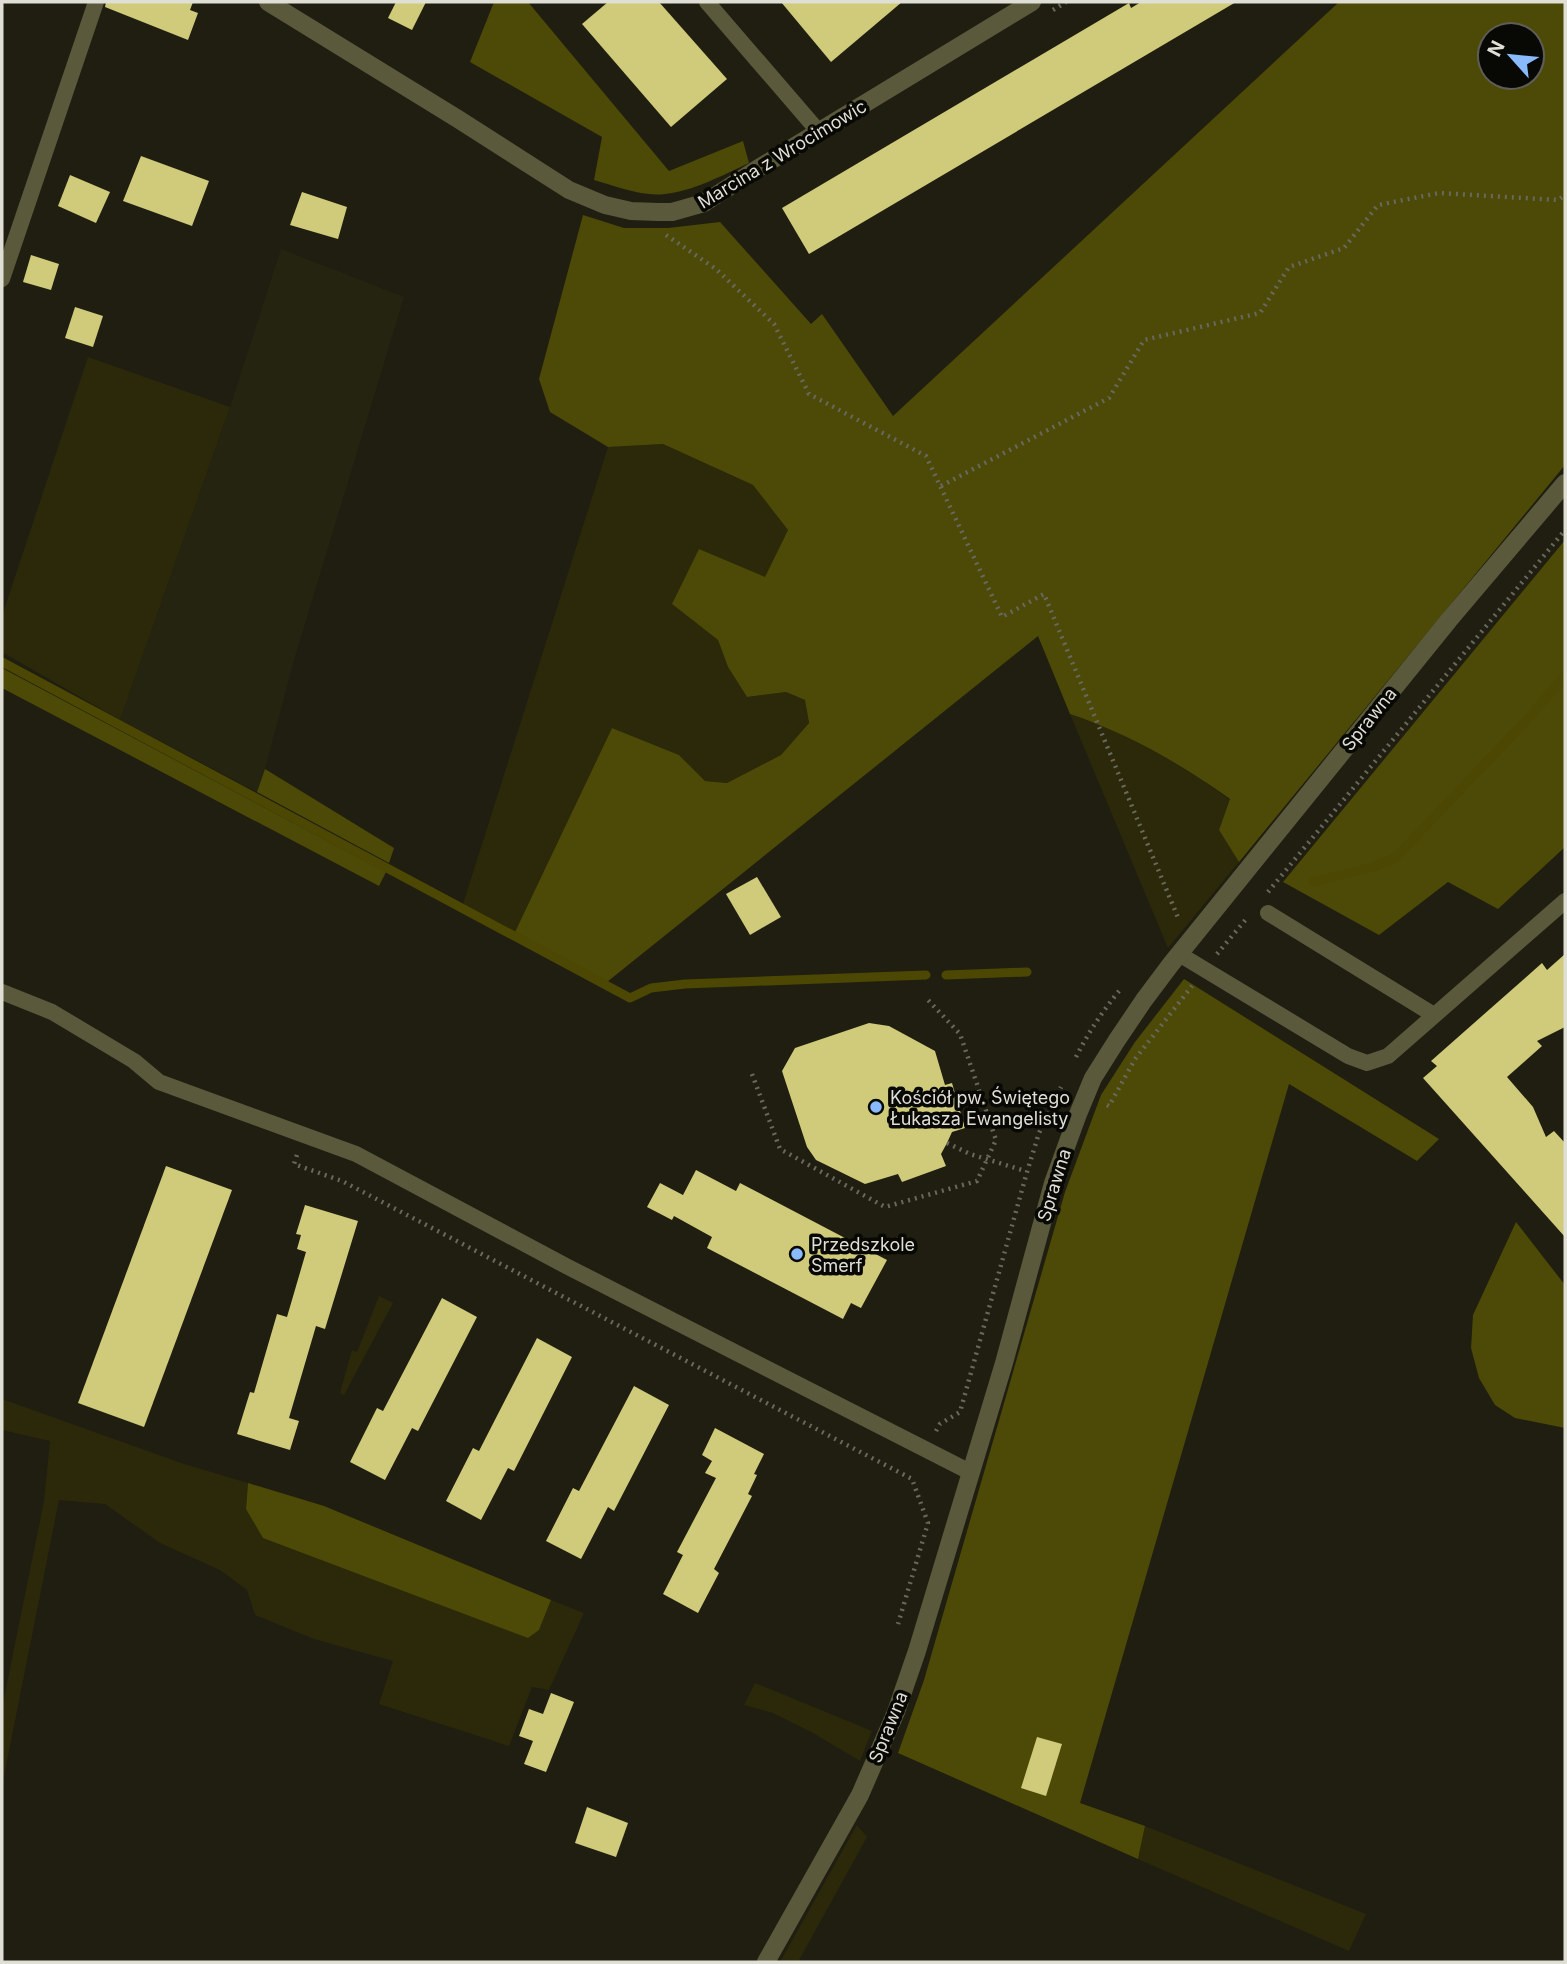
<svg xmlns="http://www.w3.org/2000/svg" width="1567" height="1964" viewBox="0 0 1567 1964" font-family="Inter,sans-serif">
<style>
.built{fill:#252410}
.green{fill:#2b2909}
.forest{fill:#4d4906;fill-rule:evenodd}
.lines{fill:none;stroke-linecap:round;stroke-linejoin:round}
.stream{stroke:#4c4803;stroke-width:9}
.building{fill:#cfcb7b}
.path{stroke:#69685d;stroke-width:4.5;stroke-dasharray:2 5;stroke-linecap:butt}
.service{stroke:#5a593b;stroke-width:16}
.minor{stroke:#5a593b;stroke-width:18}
.poi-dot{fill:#89bafc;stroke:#080804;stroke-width:2.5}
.labels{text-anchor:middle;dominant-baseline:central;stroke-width:7;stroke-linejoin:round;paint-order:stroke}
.street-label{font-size:18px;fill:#dfdfd6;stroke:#080804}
.poi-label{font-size:18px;fill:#dfdfd6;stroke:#080804;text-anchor:start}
</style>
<rect width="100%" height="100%" fill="#1f1e11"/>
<path class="built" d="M281,249L404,297L294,660L265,769L257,792L120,720L230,407Z"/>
<g class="green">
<path d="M88,357L230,407L120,720L2,652V616Z"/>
<path d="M663,444L753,485L788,530L765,578L672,604L718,640L728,667L747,697L786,692L805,700L809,723L781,755L727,783L705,781L679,755L612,728L515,932L463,904L608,447Z"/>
<path d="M1070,714C1127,733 1182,764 1230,800L1219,830L1239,862L1168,948Z"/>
<path d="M379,1296L393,1303L344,1395L340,1393L352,1350L357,1352Z"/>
<path d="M2,1399L184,1464L248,1483L246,1509L539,1630L551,1600L584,1613L549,1690L532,1687L509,1746L379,1704L393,1661L314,1639L255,1615L247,1590L220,1570L160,1543L105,1504L59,1500L2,1786V1708L44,1501L50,1441L2,1430Z"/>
<path d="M755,1683L872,1731L860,1761L813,1733L773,1713L744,1705Z"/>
<path d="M857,1825L867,1837L798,1962H780Z"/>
<path d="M1145,1826L1366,1914L1349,1951L1138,1859Z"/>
</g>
<g class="forest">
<path d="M494,2H528L669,171L743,141L749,163C723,175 694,191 665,194C642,197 616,186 594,180L602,137L470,62Z"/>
<path d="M1339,2H1565V465L1239,862L1219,830L1230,799C1181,764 1127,733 1070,714L1038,636L607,982L515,932L612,728L679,755L705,781L727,783L781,755L809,723L805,700L786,692L747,697L728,667L718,640L672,604L699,549L765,577L788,530L753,485L663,444L608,447L550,412L539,379L583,215L624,228H668L720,222L811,324L822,314L893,416ZM1490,35H1532V77H1490Z"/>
<path d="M1565,540V847L1498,909L1448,882L1379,935L1283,882Z"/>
<path d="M2,668L386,872L379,886L2,688Z"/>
<path d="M265,769L394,848L389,863L257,792Z"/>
<path d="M1184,979L1439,1139L1417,1161L1289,1084L1080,1803L1145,1826L1138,1859L898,1753L924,1680L1065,1192L1101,1095L1135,1042Z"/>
<path d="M1516,1222L1565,1285V1428L1515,1418L1495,1405L1479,1378L1471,1348L1473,1315Z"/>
<path d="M248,1483L324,1506L551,1600L539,1630L528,1638L263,1538L246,1509Z"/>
</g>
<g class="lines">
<g class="stream">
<path d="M2,662L630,998L651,988L685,984L926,975"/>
<path d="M1313,882L1373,867L1395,858L1523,724L1565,676"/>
<path d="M946,975L1027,972"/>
</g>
</g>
<g class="building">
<path d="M106,2H193L190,10L198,13L188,40L105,7Z"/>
<path d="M396,2H426L412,30L388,18Z"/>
<path d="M608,2H659L727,79L671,127L582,24Z"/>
<path d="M781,2H902L831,62Z"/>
<path d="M1141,2H1236L809,254L782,208L1129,3L1131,8Z"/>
<path d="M141,156L209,181L192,226L123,201Z"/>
<path d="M70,175L110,192L96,223L58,206Z"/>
<path d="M302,192L347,207L338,239L290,225Z"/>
<path d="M31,255L59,264L51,290L23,282Z"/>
<path d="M75,307L103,316L93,347L65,338Z"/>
<path d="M757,877L781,917L750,935L726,894Z"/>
<path d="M1565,954V1027L1537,1041L1542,1046L1507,1077L1533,1107L1546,1137L1554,1131L1565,1143V1237L1423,1078L1437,1066L1431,1061L1542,963L1547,970Z"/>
<path d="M869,1023L889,1026L935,1051L945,1085L952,1083L965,1128L952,1132L947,1143L941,1154L946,1166L902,1182L898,1174L865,1184L816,1160L807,1147L782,1071L795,1048Z"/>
<path d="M166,1166L232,1190L144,1427L78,1403Z"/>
<path d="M696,1170L736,1191L740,1183L887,1260L861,1308L851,1303L843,1319L707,1248L712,1237L674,1216L672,1220L647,1207L660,1183L683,1195Z"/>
<path d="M305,1205L358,1221L325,1329L316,1326L289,1418L299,1421L290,1450L237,1434L250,1392L254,1393L277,1314L287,1317L306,1252L297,1249L301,1235L296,1234Z"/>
<path d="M442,1298L477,1317L418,1431L412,1428L385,1480L350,1462L377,1408L383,1411Z"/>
<path d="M537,1338L572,1357L514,1471L508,1468L481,1520L446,1501L473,1448L479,1451Z"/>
<path d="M634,1386L669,1405L614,1511L608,1507L581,1559L546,1541L573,1488L579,1491Z"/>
<path d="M715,1428L764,1454L754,1474L757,1475L748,1494L752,1496L714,1569L719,1573L698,1613L663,1594L683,1555L677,1552L716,1478L705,1473L712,1461L702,1455Z"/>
<path d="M551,1693L574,1702L546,1772L524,1764L533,1741L519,1736L529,1709L543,1714Z"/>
<path d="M1037,1737L1062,1744L1046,1796L1021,1788Z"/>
<path d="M587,1807L628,1823L616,1857L575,1843Z"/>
</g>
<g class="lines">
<g class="path">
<path d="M1053,10L1066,2"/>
<path d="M666,235L716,269L774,324L809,394L926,456L1002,617L1044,594L1179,920"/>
<path d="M941,486L1109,398L1144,340L1260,313L1289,267L1344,248L1378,205L1439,193L1558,200L1565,195"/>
<path d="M1268,892L1565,530"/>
<path d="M1217,954L1247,918"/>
<path d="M1076,1057C1088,1033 1102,1012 1119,991"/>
<path d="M752,1074L780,1149L885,1207L977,1181L996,1140L960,1034L928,1000"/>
<path d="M1107,1105L1109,1106L1135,1059L1192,986"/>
<path d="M947,1143L970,1154L1022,1170"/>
<path d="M297,1155L294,1164L342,1181L912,1479L928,1523L898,1624"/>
<path d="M936,1431L940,1424L960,1412L1027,1172L1039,1133L1061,1087"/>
</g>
<g class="service">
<path d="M707,2L819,132"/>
<path d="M2,279L96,2"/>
<path d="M1268,913L1434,1015"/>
<path d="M1179,954L1348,1056L1367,1063L1388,1056L1565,901"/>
<path d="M2,992L52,1012L134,1061L159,1082L356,1154L568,1267L970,1472"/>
</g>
<g class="minor">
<path d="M268,2L458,119L569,190L605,205L631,211L658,212H672L704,203L757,169L1032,2"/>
<path d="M766,1962L860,1795L896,1712L917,1651L1004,1363L1053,1183L1078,1114L1093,1078L1117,1040L1144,1000L1171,964L1449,620L1565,483"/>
</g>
</g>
<g class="poi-dot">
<circle cx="876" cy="1107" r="7"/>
<circle cx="797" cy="1254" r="7"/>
</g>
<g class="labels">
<g class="street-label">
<text transform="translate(782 154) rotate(-31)">Marcina z Wrocimowic</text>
<text transform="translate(1369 719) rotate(-51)">Sprawna</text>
<text transform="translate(1054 1185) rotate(-73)">Sprawna</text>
<text transform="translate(888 1727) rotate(-68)">Sprawna</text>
</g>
<g class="poi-label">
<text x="890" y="1097">Kościół pw. Świętego<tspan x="890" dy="21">Łukasza Ewangelisty</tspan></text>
<text x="811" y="1244">Przedszkole<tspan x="811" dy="21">Smerf</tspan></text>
</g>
</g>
<rect width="1567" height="1964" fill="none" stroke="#dfdfd6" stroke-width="7"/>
<g transform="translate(1511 56) rotate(297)"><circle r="33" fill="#080804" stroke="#5e5e58" stroke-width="2"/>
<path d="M0-5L12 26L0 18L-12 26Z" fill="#89bafc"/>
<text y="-10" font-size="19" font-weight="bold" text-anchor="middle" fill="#dfdfd6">N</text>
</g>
</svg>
